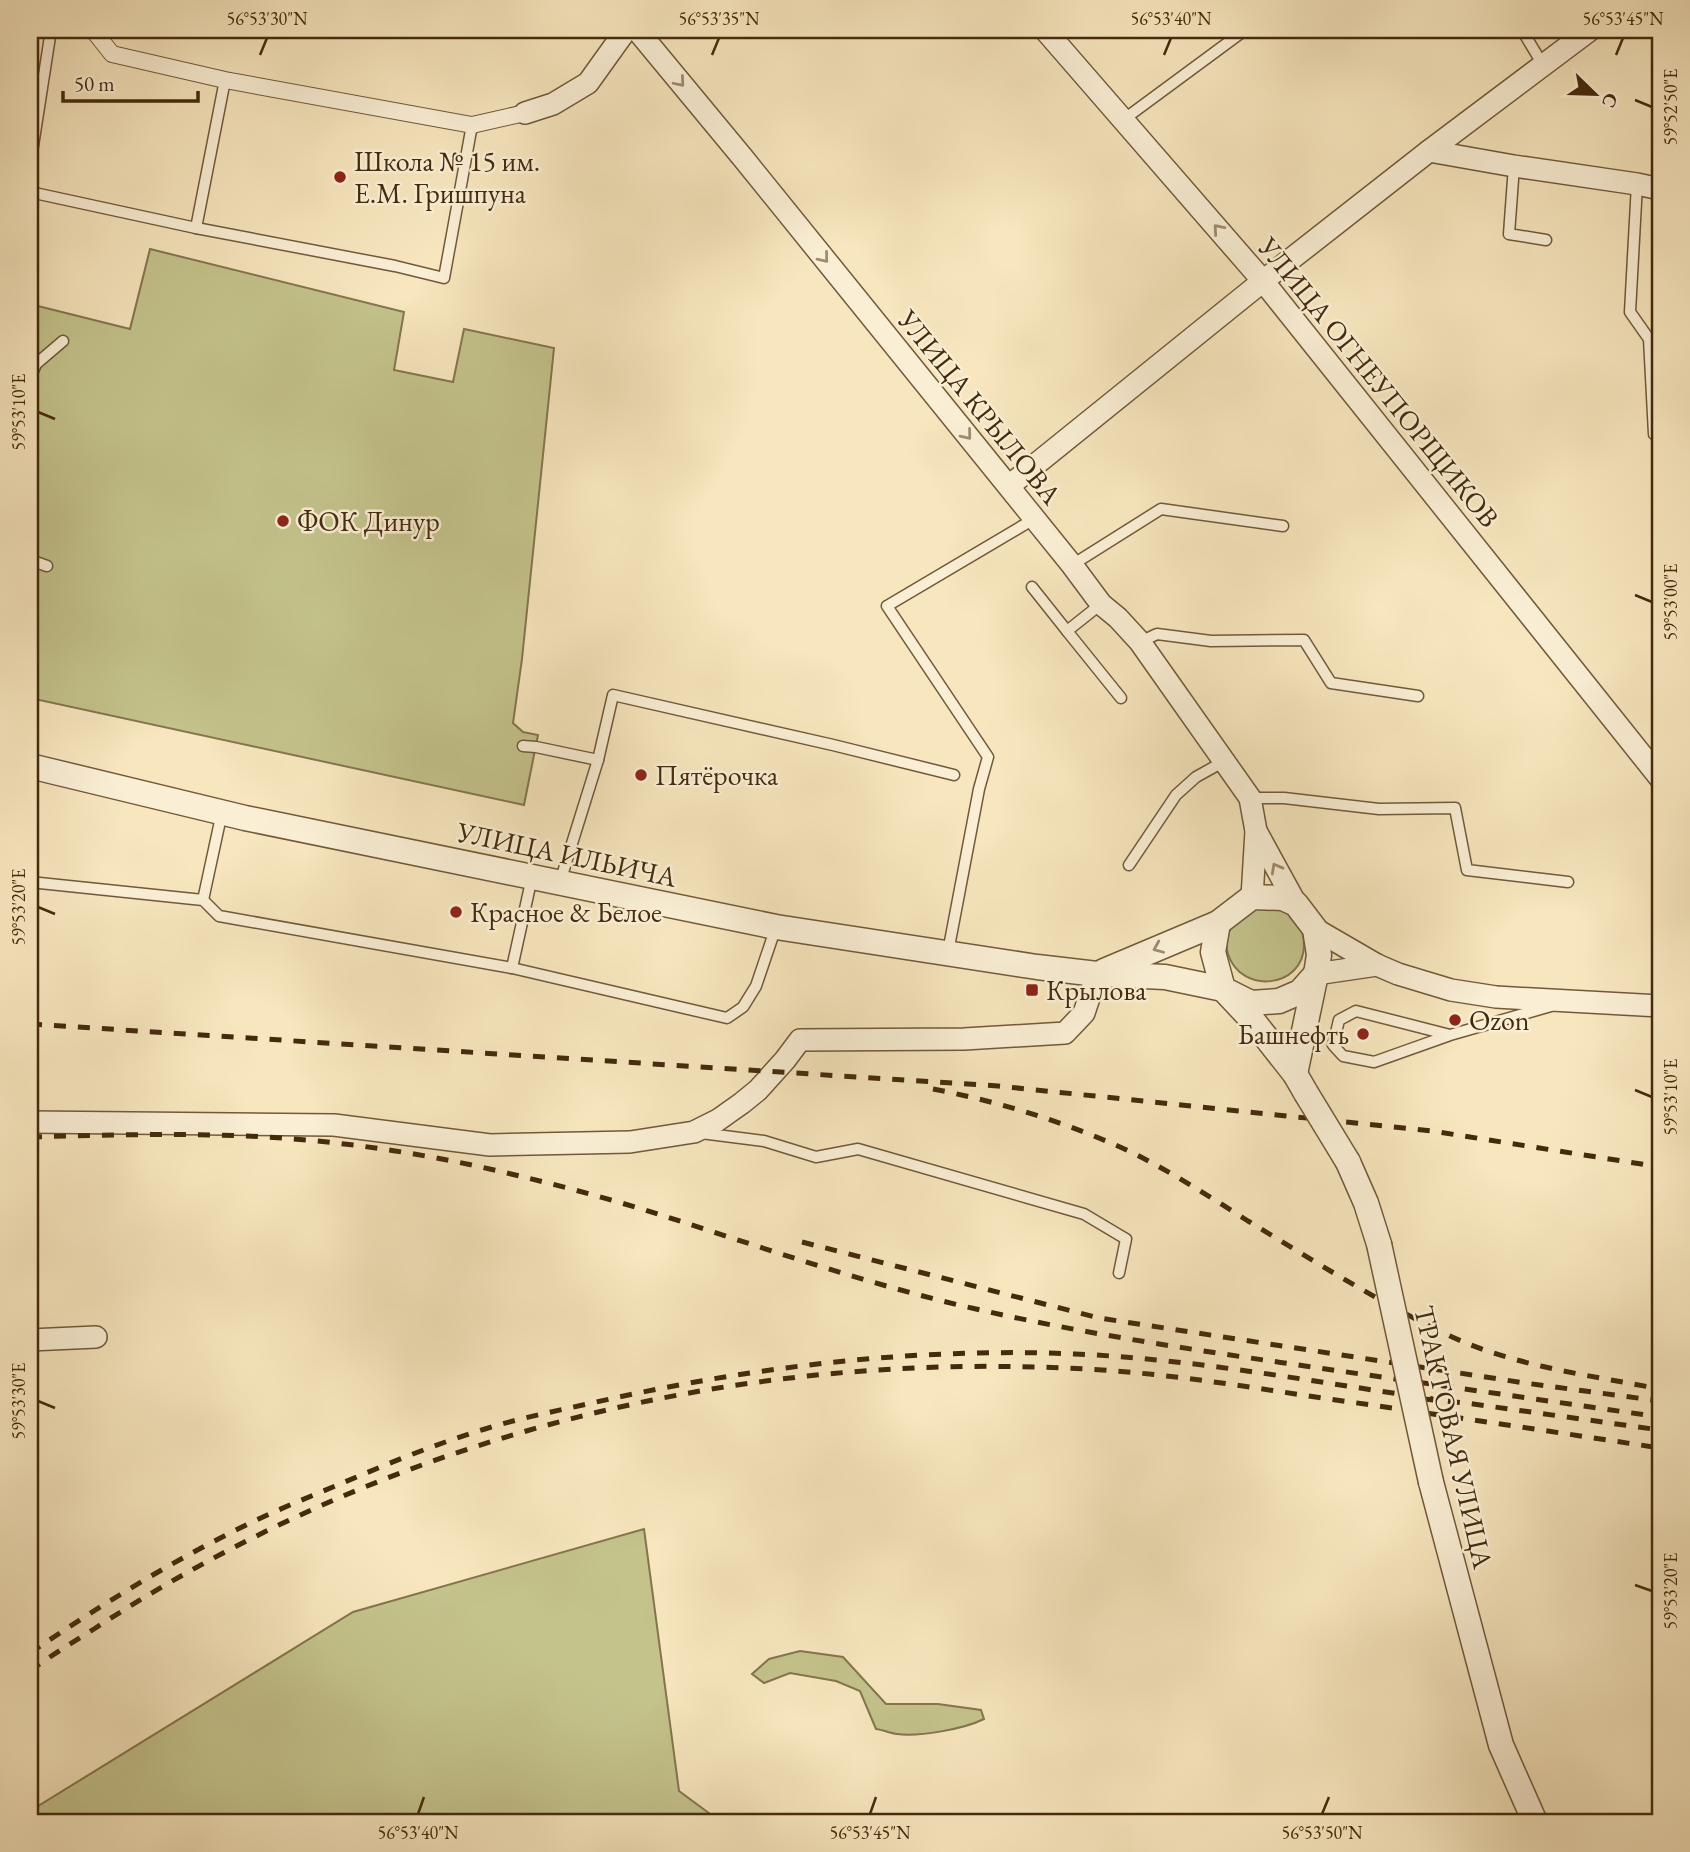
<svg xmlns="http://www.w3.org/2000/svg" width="1690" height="1852" viewBox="0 0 1690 1852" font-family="'EB Garamond',serif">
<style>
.green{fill:#c4c38c;stroke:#84764c;stroke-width:2}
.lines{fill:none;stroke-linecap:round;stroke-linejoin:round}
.service-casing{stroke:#715939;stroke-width:13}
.pedestrian-casing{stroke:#715939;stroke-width:18}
.minor-casing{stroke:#715939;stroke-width:24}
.tertiary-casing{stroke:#715939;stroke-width:27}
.service{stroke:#faefd5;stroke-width:10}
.pedestrian{stroke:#faefd5;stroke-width:16}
.minor{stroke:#faefd5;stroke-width:21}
.tertiary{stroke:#faefd5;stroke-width:24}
.rail{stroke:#442a0d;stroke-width:5;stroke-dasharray:12 12;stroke-linecap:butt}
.tertiary-bridge-casing{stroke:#715939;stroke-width:27;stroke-linecap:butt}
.tertiary-bridge{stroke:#faefd5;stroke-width:24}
.oneway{stroke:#9f8c71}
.ticks{fill:none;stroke:#442a0d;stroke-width:2.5}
.poi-dot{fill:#8f2418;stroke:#faefd5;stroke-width:2.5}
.labels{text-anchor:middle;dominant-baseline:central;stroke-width:5;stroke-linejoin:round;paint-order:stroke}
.poi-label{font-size:28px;fill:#442a0d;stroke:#faefd5;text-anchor:start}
.street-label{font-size:28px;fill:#442a0d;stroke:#faefd5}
.neatline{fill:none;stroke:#442a0d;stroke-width:2.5}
.ticks-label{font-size:18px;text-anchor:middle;fill:#442a0d}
</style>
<rect width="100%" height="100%" fill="#f7e6be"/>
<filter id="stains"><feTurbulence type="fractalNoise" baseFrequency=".00286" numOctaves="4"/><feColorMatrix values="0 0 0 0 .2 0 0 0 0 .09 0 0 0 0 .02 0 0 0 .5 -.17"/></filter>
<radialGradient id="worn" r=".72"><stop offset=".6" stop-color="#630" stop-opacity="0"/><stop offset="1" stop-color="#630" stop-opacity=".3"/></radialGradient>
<g class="green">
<path d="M150,249L404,312L394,370L453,382L464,329L554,348L522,659L513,723L523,732L538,735L524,805L30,698V304L130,329Z"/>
<path d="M1249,908L1284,909C1289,914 1295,919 1299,925C1303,931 1304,939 1304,946C1303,988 1241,995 1228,954C1222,933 1235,921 1249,908Z"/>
<path d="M644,1529L679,1791L721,1822H30V1811L353,1612Z"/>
<path d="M800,1651L843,1657L886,1704H938L981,1710L984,1719C964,1729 919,1737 897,1734C890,1733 883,1730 876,1729L860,1691L836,1681L790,1673L764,1683L752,1674L769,1659Z"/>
</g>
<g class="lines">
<defs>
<g id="service">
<path d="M1522,30L1543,65"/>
<path d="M1123,120L1245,30"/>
<path d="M30,165L51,30"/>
<path d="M1514,166L1509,234L1546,240"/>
<path d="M1637,184L1630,312L1649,339L1654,434L1660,435"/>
<path d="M30,192L196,228L395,266L444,278L472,125"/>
<path d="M196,228L225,80"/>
<path d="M30,361L36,364L63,341"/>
<path d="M30,379L36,364"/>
<path d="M30,560L47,566"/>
<path d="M1072,565L1161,509L1283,526"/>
<path d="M1032,587L1067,631"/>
<path d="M1101,604L1067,631L1121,698"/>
<path d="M1140,642L1157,634L1211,641L1304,640L1331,683L1418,696"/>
<path d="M523,746L536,747L598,760"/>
<path d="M1250,798H1284L1379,809L1455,808L1467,870L1568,882"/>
<path d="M1129,865L1176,795L1196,777L1223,762"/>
<path d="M30,882L203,900L219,916L512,968L727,1018L743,1007L756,986L776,927"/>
<path d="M560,882L598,760L613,695L833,745L954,775"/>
<path d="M203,900L222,812"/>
<path d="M948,952L979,789L988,757L887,606L1034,519"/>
<path d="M512,968L532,877"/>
<path d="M1450,1035L1356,1011L1339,1020L1333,1045L1343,1056L1374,1062L1450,1035L1551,1006"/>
<path d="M701,1133L764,1141L816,1157L858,1149L1084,1214L1126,1239L1119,1273"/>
</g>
<path id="pedestrian" d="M93,30L112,54L225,80L472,125L525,113"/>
<g id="minor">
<path d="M637,30L743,158L1072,565L1101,604L1118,618L1140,642L1250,798L1256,831L1252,897"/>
<path d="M1045,30L1263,281L1660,778"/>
<path d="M525,113L553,104L588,83L626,30"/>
<path d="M1429,151L1514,166L1637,184L1660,189"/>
<path d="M1009,486L1263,281L1429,151L1590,30"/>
<path d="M1256,831L1296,904"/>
<path d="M1315,929L1377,965L1398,974L1451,990L1496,997L1660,1006"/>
<path d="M1316,974L1377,965"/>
<path d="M30,1122L334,1125L490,1145L630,1142L694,1132L718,1120L742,1103L758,1090L785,1060L800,1040L964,1039L1065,1033L1084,1013L1097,974"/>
<path d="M30,1340L96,1337"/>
</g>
<g id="tertiary">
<path d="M30,766L245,818L776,927L1037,967L1097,974L1165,977L1223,989L1254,1022L1295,1074L1306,1093"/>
<path d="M1218,923L1213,952L1223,989L1251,1003L1279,1001L1300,992L1316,974"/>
<path d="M1104,971L1218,923L1252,897L1283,898L1296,904L1315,929L1319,955L1316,974L1295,1074"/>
<path d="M1348,1162L1366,1203L1379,1244"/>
<path d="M1431,1482L1501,1745L1535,1822"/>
</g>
</defs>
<use href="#service" class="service-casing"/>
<use href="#pedestrian" class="pedestrian-casing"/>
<use href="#minor" class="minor-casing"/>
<use href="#tertiary" class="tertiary-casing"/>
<use href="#service" class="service"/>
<use href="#pedestrian" class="pedestrian"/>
<use href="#minor" class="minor"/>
<use href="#tertiary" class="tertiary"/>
<g class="rail">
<path d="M30,1024L998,1086L1432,1131L1660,1167"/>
<path d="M933,1089C1001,1102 1076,1125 1139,1156C1176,1175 1212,1198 1248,1221C1314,1261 1380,1303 1450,1336C1517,1367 1589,1375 1660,1389"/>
<path d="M30,1137C102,1135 174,1133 247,1136C335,1140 425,1153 511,1174C562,1186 614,1200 664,1216C767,1249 870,1285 976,1309C1085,1334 1195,1350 1305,1366C1423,1383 1542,1400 1660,1417"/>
<path d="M802,1242L1099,1318L1525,1383L1660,1401"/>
<path d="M1424,1399L1466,1403L1660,1430"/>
<path d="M30,1653C95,1609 162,1567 232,1532C267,1514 304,1499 340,1484C387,1464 435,1444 485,1429C520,1418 556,1411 592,1403C750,1367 913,1347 1075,1354C1195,1359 1314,1382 1433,1399"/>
<path d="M30,1671C50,1656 72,1643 94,1629C394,1433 745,1347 1102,1370C1176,1375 1249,1387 1322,1398C1435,1414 1548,1431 1660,1448"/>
</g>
<defs>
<g id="tertiary-bridge">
<path d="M1306,1093L1348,1162"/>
<path d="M1379,1244L1431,1482"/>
</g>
</defs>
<use href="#tertiary-bridge" class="tertiary-bridge-casing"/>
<use href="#tertiary-bridge" class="tertiary-bridge"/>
</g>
<defs><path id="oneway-chevron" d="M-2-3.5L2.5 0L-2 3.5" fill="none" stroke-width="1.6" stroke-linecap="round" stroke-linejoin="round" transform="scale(1.75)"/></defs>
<g class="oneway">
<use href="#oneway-chevron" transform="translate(680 82) rotate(50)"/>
<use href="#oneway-chevron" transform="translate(1218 229) rotate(-131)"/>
<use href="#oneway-chevron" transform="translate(824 258) rotate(51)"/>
<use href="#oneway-chevron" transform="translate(967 435) rotate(51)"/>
<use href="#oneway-chevron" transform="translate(1276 868) rotate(-119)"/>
<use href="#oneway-chevron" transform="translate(1158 948) rotate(157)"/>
</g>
<path class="ticks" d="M260,55L267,38M712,55L719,38M1164,55L1171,38M1616,55L1623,38M1635,100L1652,107M38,412L55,419M1635,595L1652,602M38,907L55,914M1635,1090L1652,1097M38,1401L55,1408M1635,1585L1652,1591M418,1814L424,1797M870,1814L876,1797M1322,1814L1329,1797"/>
<g class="poi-dot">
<circle cx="340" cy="177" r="7"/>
<circle cx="283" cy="521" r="7"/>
<circle cx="641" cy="775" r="7"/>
<circle cx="456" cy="912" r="7"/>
<rect x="1025" y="983" width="14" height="14" rx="3.5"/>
<circle cx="1455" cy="1020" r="7"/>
<circle cx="1363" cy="1034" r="7"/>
</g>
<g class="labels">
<g class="poi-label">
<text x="354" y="161">Школа № 15 им.<tspan x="354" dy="32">Е.М. Гришпуна</tspan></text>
<text x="297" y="521">ФОК Динур</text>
<text x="655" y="775">Пятёрочка</text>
<text x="470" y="912">Красное &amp; Белое</text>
<text x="1046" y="990">Крылова</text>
<text x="1469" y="1020">Ozon</text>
<text x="1349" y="1034" text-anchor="end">Башнефть</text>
</g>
<g class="street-label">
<text transform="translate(1379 382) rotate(51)">УЛИЦА ОГНЕУПОРЩИКОВ</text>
<text transform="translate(980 407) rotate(51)">УЛИЦА КРЫЛОВА</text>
<text transform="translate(567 854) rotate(12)">УЛИЦА ИЛЬИЧА</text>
<text transform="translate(1454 1437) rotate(77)">ТРАКТОВАЯ УЛИЦА</text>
</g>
</g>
<rect width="1690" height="1852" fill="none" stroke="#f7e6be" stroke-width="77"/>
<g transform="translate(1595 94) rotate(113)" stroke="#faefd5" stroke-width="5" paint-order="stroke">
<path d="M0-5L12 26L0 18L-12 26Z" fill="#442a0d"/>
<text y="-10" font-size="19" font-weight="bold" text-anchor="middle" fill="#442a0d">С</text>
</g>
<path d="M63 91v10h135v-10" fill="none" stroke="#442a0d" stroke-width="3.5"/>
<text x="74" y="91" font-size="21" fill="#442a0d" stroke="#faefd5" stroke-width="5" paint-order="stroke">50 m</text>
<rect x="38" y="38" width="1614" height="1776" class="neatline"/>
<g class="ticks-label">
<text x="267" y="25">56°53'30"N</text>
<text x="719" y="25">56°53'35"N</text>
<text x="1171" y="25">56°53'40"N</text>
<text x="1623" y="25">56°53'45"N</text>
<text transform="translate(1671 107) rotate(-90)" y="6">59°52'50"E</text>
<text transform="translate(19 412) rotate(-90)" y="6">59°53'10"E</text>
<text transform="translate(1671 602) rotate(-90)" y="6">59°53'00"E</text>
<text transform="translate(19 907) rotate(-90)" y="6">59°53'20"E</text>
<text transform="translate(1671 1097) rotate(-90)" y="6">59°53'10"E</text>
<text transform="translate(19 1401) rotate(-90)" y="6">59°53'30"E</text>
<text transform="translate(1671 1591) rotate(-90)" y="6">59°53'20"E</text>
<text x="418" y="1839">56°53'40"N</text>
<text x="870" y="1839">56°53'45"N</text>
<text x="1322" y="1839">56°53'50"N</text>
</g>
<rect width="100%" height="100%" filter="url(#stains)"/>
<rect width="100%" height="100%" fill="url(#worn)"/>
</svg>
